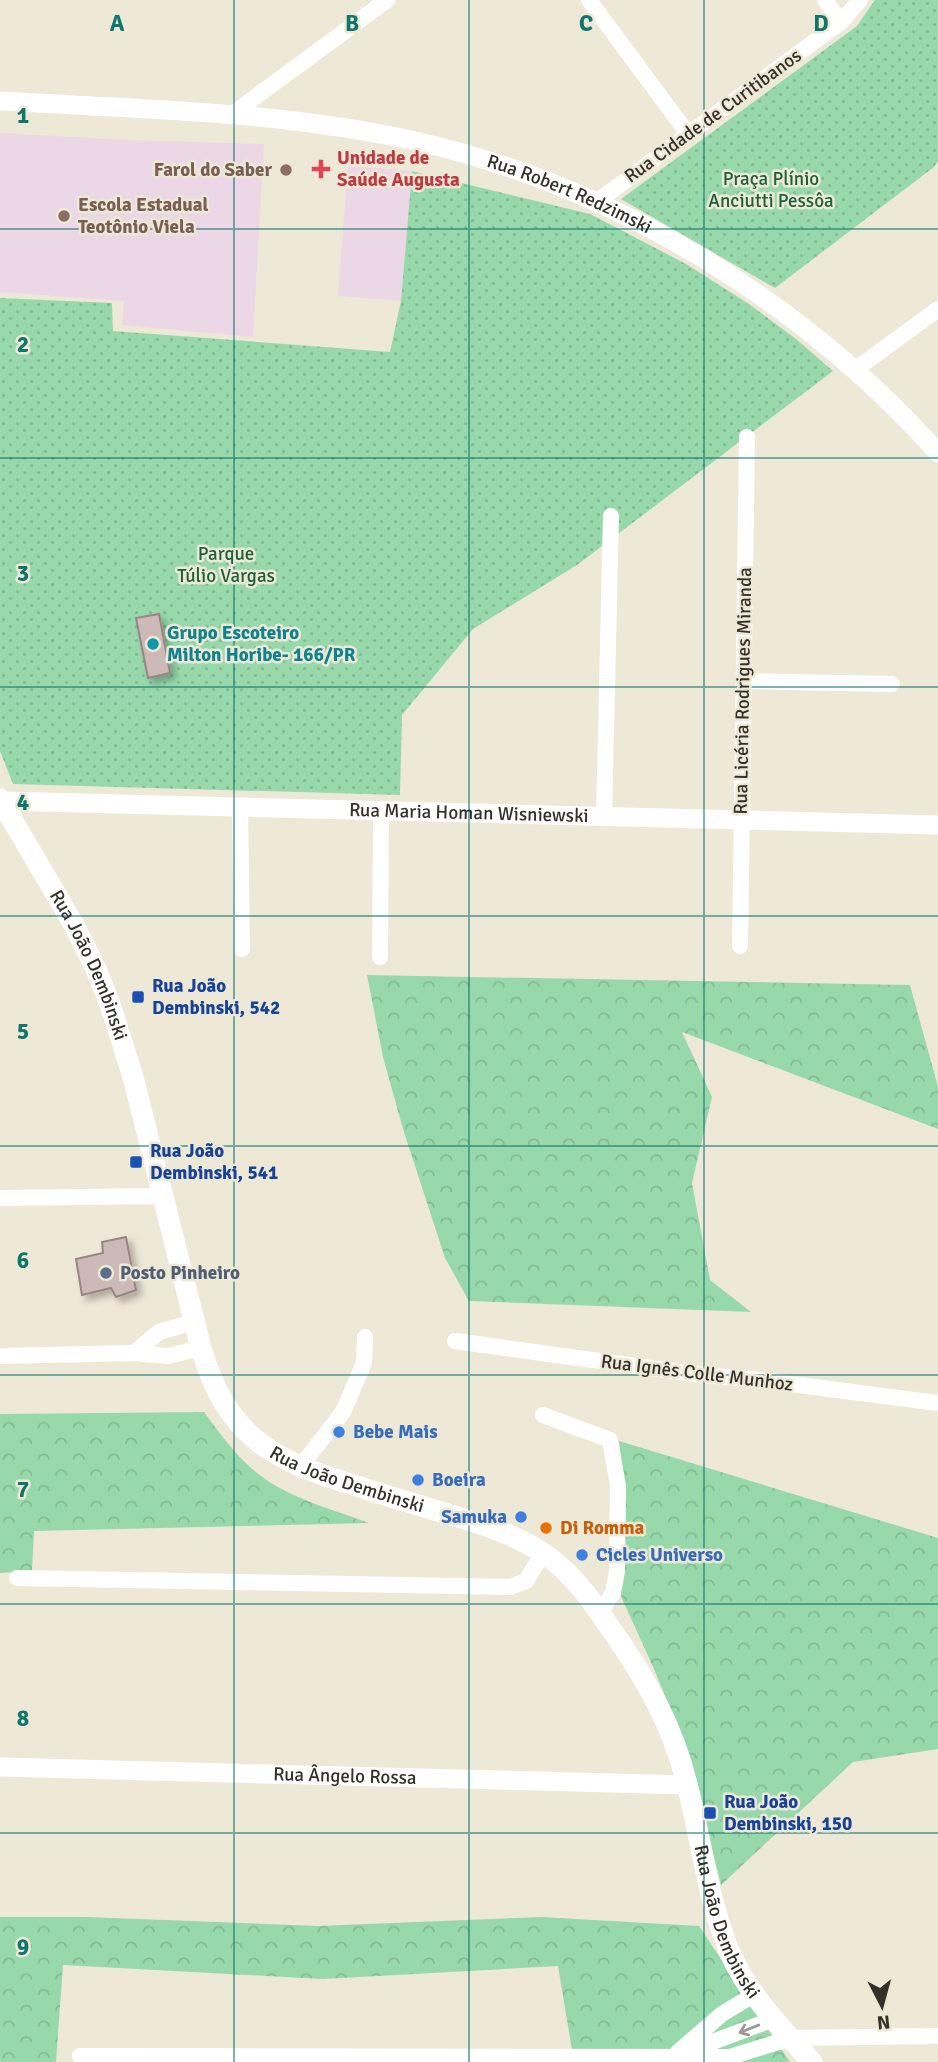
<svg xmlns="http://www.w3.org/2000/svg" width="938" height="2062" viewBox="0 0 938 2062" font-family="Signika,sans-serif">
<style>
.education{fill:#ecd7e6}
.forest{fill:url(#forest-crowns)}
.park{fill:url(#park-dots)}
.building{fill:#cdb9b7;stroke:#998584;stroke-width:2;filter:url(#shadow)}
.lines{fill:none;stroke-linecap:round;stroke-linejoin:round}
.minor{stroke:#fff;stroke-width:16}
.tertiary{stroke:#fff;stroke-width:19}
.secondary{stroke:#fff;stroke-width:21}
.oneway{stroke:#999894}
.grid{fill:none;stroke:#0f766e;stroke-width:2;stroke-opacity:0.55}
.health-dot{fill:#e0444e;stroke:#eee8d7;stroke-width:2.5}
.education-dot{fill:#8d6e63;stroke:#eee8d7;stroke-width:2.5}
.culture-dot{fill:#0f9aa8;stroke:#eee8d7;stroke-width:2.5}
.transit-dot{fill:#1a4fb4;stroke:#eee8d7;stroke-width:2.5}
.service-dot{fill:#5c6f8a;stroke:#eee8d7;stroke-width:2.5}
.shop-dot{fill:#3f7fe0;stroke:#eee8d7;stroke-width:2.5}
.food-dot{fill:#e8710a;stroke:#eee8d7;stroke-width:2.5}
.labels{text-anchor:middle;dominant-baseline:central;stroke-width:5;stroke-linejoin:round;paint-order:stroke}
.street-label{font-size:19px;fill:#33312a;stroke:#eee8d7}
.health-label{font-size:19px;font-weight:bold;fill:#be3a42;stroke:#eee8d7;text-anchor:start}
.education-label{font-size:19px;font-weight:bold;fill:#785e54;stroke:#eee8d7;text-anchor:end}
.park-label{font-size:19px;fill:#1c6139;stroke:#eee8d7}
.culture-label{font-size:19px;font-weight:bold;fill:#0d838f;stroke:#eee8d7;text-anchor:start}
.transit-label{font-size:19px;font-weight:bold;fill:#164399;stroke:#eee8d7;text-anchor:start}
.service-label{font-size:19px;font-weight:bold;fill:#4e5e75;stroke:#eee8d7;text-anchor:start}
.shop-label{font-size:19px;font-weight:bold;fill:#366cbe;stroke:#eee8d7;text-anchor:start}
.food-label{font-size:19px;font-weight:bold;fill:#c56008;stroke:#eee8d7;text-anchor:start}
.grid-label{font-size:23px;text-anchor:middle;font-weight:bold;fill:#0f766e;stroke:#eee8d7;stroke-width:5;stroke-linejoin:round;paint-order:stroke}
</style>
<defs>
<pattern id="forest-crowns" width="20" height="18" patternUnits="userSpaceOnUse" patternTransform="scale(1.75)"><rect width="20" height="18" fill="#98d9ac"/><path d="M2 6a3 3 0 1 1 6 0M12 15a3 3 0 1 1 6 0" fill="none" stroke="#83bb94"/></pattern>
<pattern id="park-dots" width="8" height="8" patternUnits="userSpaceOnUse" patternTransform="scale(1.75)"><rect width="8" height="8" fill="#98d9ac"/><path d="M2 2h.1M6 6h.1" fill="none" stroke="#83bb94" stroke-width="1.8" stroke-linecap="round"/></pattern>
<filter id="shadow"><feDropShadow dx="5" dy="5" stdDeviation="3.5" flood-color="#0004"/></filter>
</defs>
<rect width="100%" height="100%" fill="#eee8d7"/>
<g class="education">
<path d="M0,133L130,140L264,144L253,337L122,325L124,301L0,292Z"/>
<path d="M348,166L412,171L401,301L338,296Z"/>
</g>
<g class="forest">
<path d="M367,975L910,985L938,1087V1129L682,1032L712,1097L692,1183L710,1280L751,1312L469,1301L445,1258L403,1129L383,1057Z"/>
<path d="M204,1412C221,1435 237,1458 261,1476C287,1497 337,1511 369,1523L34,1531L32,1571L0,1573V1414Z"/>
<path d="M619,1441L938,1538V1749L853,1762L721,1885L695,1781L678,1728L654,1669L619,1592L624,1488Z"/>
<path d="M0,1917H87L318,1926L542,1917L699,1926L790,2062H574L558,1966L323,1979L63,1965L56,2062H0Z"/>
</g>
<g class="park">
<path d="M875,0H938V161L934,167L775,288L621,199L857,26Z"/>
<path d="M412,171L590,214L686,264L749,304L796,339L833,371L577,565L473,629L402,715L400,795L13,784L0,751V298L112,303L113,331L390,352L401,301Z"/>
</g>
<g class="building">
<path d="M159,614L170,673L148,678L136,618Z"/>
<path d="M126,1237L136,1290L116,1297L111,1288L82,1295L76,1259L103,1253L102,1242Z"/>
</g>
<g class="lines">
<g class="minor">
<path d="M589,0L688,134"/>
<path d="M825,0L841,22"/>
<path d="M231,115L387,0"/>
<path d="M595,203L841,22L860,0"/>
<path d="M856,369L938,309"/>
<path d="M743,681L892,684"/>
<path d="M240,807L242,949"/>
<path d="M604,816L611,516"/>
<path d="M740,946L747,437"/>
<path d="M380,957L381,811"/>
<path d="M0,1198L162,1196"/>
<path d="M455,1341L694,1374L768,1381L938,1403"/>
<path d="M134,1353L159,1332L194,1322"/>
<path d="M0,1356L134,1353L168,1356L201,1348"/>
<path d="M543,1415L610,1440L618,1486L617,1571L613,1593L600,1613"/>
<path d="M300,1467L343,1412L364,1363L365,1337"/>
<path d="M17,1578L510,1587L526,1581L543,1553"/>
<path d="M678,2052L722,2014L755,1994"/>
<path d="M683,2053L774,2019"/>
<path d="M80,2056L730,2057L791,2038L938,2036"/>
</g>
<g class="tertiary">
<path id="s1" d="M0,101C138,109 279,111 415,141C615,186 802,301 938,453"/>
<path id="s2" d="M0,801L938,825"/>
<path id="s3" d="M0,1767L688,1785"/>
</g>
<path class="secondary" id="s4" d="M0,799L74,925L95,967L110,1004L133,1077L201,1348C227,1437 273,1461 357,1486C390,1497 424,1507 458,1517C495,1528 532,1541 561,1567C581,1585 596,1607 611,1629C645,1677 673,1726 687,1784C701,1838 707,1896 728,1948C745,1991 781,2028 812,2062"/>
</g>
<defs><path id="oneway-shaft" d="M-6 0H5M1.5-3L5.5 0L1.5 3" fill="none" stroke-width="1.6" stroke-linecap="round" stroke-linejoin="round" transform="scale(1.75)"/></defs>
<use class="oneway" href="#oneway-shaft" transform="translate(749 2029) rotate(158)"/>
<path class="grid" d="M234,0V2062M469,0V2062M704,0V2062M0,229H938M0,458H938M0,687H938M0,916H938M0,1146H938M0,1375H938M0,1604H938M0,1833H938"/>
<path class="health-dot" d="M317.5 158.5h7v7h7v7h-7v7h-7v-7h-7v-7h7z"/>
<g class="education-dot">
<circle cx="286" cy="170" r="7"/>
<circle cx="64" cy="216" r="7"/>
</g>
<circle class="culture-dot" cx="153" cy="644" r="7"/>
<g class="transit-dot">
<rect x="131" y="990" width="14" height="14" rx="3.5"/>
<rect x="129" y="1155" width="14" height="14" rx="3.5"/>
<rect x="703" y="1806" width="14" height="14" rx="3.5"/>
</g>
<circle class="service-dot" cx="106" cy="1273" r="7"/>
<g class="shop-dot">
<circle cx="339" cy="1432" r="7"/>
<circle cx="418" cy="1480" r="7"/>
<circle cx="521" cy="1517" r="7"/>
<circle cx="582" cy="1555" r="7"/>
</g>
<circle class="food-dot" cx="546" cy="1528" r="7"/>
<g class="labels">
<g class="street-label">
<text transform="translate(713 116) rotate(-36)">Rua Cidade de Curitibanos</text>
<text stroke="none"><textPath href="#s1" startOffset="581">Rua Robert Redzimski</textPath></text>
<text transform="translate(743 691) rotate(-89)">Rua Licéria Rodrigues Miranda</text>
<text stroke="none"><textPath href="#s2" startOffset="469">Rua Maria Homan Wisniewski</textPath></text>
<text stroke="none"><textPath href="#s4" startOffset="189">Rua João Dembinski</textPath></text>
<text transform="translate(697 1373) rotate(7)">Rua Ignês Colle Munhoz</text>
<text stroke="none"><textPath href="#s4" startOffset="798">Rua João Dembinski</textPath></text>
<text stroke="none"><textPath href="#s3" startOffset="345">Rua Ângelo Rossa</textPath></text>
<text stroke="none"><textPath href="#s4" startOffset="1428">Rua João Dembinski</textPath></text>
</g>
<g class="health-label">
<text x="337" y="158">Unidade de<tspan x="337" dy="22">Saúde Augusta</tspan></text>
</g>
<g class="education-label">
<text x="272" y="170">Farol do Saber</text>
<text x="78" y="205" text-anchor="start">Escola Estadual<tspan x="78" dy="22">Teotônio Viela</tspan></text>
</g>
<g class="park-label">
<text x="771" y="179">Praça Plínio<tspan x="771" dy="22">Anciutti Pessôa</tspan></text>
<text x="226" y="554">Parque<tspan x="226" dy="22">Túlio Vargas</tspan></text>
</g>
<g class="culture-label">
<text x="167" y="633">Grupo Escoteiro<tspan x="167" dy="22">Milton Horibe- 166/PR</tspan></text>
</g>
<g class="transit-label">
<text x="152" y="986">Rua João<tspan x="152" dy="22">Dembinski, 542</tspan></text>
<text x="150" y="1151">Rua João<tspan x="150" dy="22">Dembinski, 541</tspan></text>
<text x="724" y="1802">Rua João<tspan x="724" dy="22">Dembinski, 150</tspan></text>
</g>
<g class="service-label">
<text x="120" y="1273">Posto Pinheiro</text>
</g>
<g class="shop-label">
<text x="353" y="1432">Bebe Mais</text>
<text x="432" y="1480">Boeira</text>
<text x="507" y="1517" text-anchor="end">Samuka</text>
<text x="596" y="1555">Cicles Universo</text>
</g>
<g class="food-label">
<text x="560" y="1528">Di Romma</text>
</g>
</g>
<g class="grid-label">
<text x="117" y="31">A</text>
<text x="352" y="31">B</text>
<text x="586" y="31">C</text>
<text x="821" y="31">D</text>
<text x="23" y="123">1</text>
<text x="23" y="352">2</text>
<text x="23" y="581">3</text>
<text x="23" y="810">4</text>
<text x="23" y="1039">5</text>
<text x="23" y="1268">6</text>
<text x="23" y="1497">7</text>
<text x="23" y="1726">8</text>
<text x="23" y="1955">9</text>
</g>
<g transform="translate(882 2006) rotate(174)" stroke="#eee8d7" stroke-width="5" paint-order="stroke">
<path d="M0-5L12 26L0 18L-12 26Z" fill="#33312a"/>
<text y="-10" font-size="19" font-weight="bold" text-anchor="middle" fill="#33312a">N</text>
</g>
</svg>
